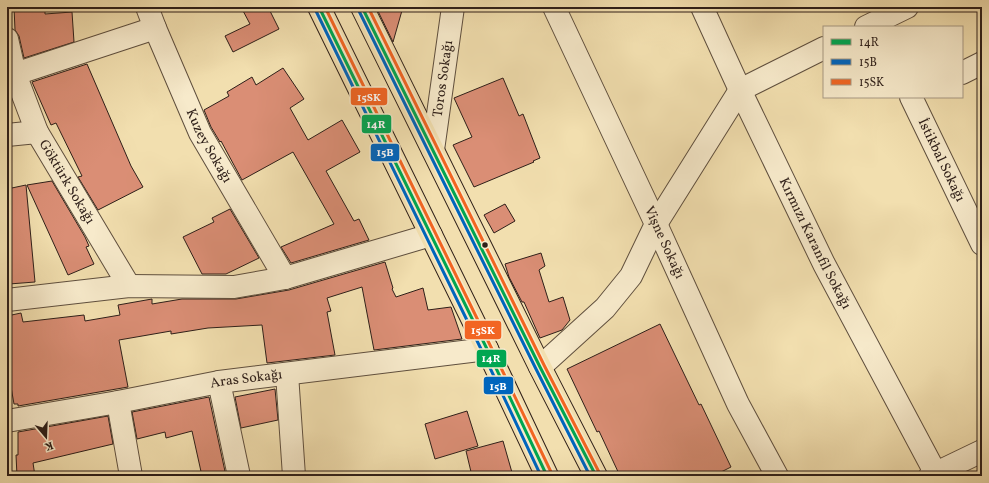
<svg xmlns="http://www.w3.org/2000/svg" width="989" height="483" viewBox="0 0 989 483" font-family="Vollkorn,serif">
<style>
.building{fill:#da8e75;stroke:#2e1f19}
.lines{fill:none;stroke-linecap:round;stroke-linejoin:round}
.minor-casing{stroke:#5f4f3e;stroke-width:24}
.major-casing{stroke:#2e1f19;stroke-width:24}
.minor{stroke:#f7eacb;stroke-width:22}
.major{stroke:#f2dfaf;stroke-width:22}
.bus-1-casing{stroke:#f7eacb;stroke-width:6}
.bus-2-casing{stroke:#f7eacb;stroke-width:6}
.bus-3-casing{stroke:#f7eacb;stroke-width:6}
.bus-1{stroke:#00a651;stroke-width:3}
.bus-2{stroke:#0065bd;stroke-width:3}
.bus-3{stroke:#f26522;stroke-width:3}
.bus-dot{fill:#2e1f19;stroke:#f7eacb;stroke-width:1.5}
.labels{text-anchor:middle;dominant-baseline:central;stroke-width:3;stroke-linejoin:round;paint-order:stroke}
.street-label{font-size:14px;fill:#2e1f19;stroke:#f7eacb}
.line-badge{stroke:#f7eacb;stroke-width:1.5}
.badge-label{font-size:11px;text-anchor:middle;font-weight:bold;fill:#fff}
</style>
<rect width="100%" height="100%" fill="#f2dfaf"/>
<filter id="stains"><feTurbulence type="fractalNoise" baseFrequency=".005" numOctaves="4"/><feColorMatrix values="0 0 0 0 .2 0 0 0 0 .09 0 0 0 0 .02 0 0 0 .5 -.17"/></filter>
<radialGradient id="worn" r=".72"><stop offset=".6" stop-color="#630" stop-opacity="0"/><stop offset="1" stop-color="#630" stop-opacity=".3"/></radialGradient>
<g class="building">
<path d="M14,7H45V14L72,12L74,42L24,58L19,36L15,30Z"/>
<path d="M241,7H268L279,29L233,52L225,36L250,24Z"/>
<path d="M376,7H403L393,42Z"/>
<path d="M87,64L131,166L143,187L98,210L78,177L82,176L56,123L51,125L32,82Z"/>
<path d="M283,68L304,99L290,108L308,140L342,120L360,152L326,171L354,221L359,219L369,240L291,263L281,247L334,224L293,152L242,180L221,141L220,142L211,127L204,110L229,96L227,92L252,77L256,85Z"/>
<path d="M503,78L519,116L523,114L540,158L533,161L534,162L474,187L453,145L472,137L454,98Z"/>
<path d="M52,181L85,237L89,246L86,247L94,264L68,275L27,185Z"/>
<path d="M26,185L35,282L9,284L7,265V189Z"/>
<path d="M505,204L515,221L494,233L484,215Z"/>
<path d="M230,209L259,258L226,274H202L183,237L214,222L212,218Z"/>
<path d="M541,253L545,266L539,270L549,302L563,297L570,320L562,330L540,338L524,302H522L509,277L505,264Z"/>
<path d="M385,262L393,288L392,289L396,297L423,288L428,310L451,307L462,339L374,350L362,287L327,298L331,311L327,312L335,355L267,363L262,325L208,328L171,334V331L119,340L128,387L18,406V404H14L7,364V316L21,313L23,322L84,315L85,321L120,315L118,305L152,299V304L182,299H236L289,290Z"/>
<path d="M660,324L699,405L701,404L731,467L713,476H620L599,431L597,432L567,369Z"/>
<path d="M275,389L278,420L241,428L235,397Z"/>
<path d="M209,397L226,476H202L192,431L166,438L165,432L137,439L132,412Z"/>
<path d="M467,411L478,446L435,459L425,424Z"/>
<path d="M108,416L113,444L33,463L35,476H17L16,455H18V432Z"/>
<path d="M503,441L513,476H472L466,451Z"/>
</g>
<g class="lines">
<defs>
<g id="minor">
<path id="s1" d="M147,7L155,28L200,133L285,278"/>
<path id="s2" d="M554,7L656,224L738,404L777,476"/>
<path id="s3" d="M702,7L740,90L824,264L937,476"/>
<path d="M866,27L907,7"/>
<path id="s4" d="M7,39L15,74L37,132L129,286"/>
<path d="M962,73L982,63"/>
<path d="M15,74L155,28"/>
<path id="s5" d="M911,97L982,244"/>
<path d="M7,135L37,132"/>
<path id="s6" d="M433,150L453,7"/>
<path d="M7,300L129,286L234,287L285,278L431,235"/>
<path d="M540,367L605,308L631,276L656,224L740,90L824,48"/>
<path d="M287,374L294,476"/>
<path d="M219,382L239,476"/>
<path d="M118,402L131,476"/>
<path id="s7" d="M7,421L118,402L219,382L487,349"/>
<path d="M930,476L982,451"/>
</g>
<g id="major">
<path d="M319,7L487,349L547,476"/>
<path d="M362,7L540,367L596,476"/>
</g>
</defs>
<use href="#minor" class="minor-casing"/>
<use href="#major" class="major-casing"/>
<use href="#minor" class="minor"/>
<use href="#major" class="major"/>
<defs>
<g id="bus-1">
<path d="M319,7L487,349L547,476"/>
<path d="M362,7L540,367L596,476"/>
</g>
<g id="bus-2">
<path d="M315,9L482,351L541,476"/>
<path d="M358,9L536,369L590,476"/>
</g>
<g id="bus-3">
<path d="M325,7L491,347L552,474"/>
<path d="M368,7L544,365L600,474"/>
</g>
</defs>
<use href="#bus-1" class="bus-1-casing"/>
<use href="#bus-2" class="bus-2-casing"/>
<use href="#bus-3" class="bus-3-casing"/>
<use href="#bus-1" class="bus-1"/>
<use href="#bus-2" class="bus-2"/>
<use href="#bus-3" class="bus-3"/>
</g>
<circle class="bus-dot" cx="485" cy="245" r="3.5"/>
<g class="labels">
<g class="street-label">
<text stroke="none"><textPath href="#s6" startOffset="72">Toros Sokağı</textPath></text>
<text stroke="none"><textPath href="#s1" startOffset="152">Kuzey Sokağı</textPath></text>
<text stroke="none"><textPath href="#s5" startOffset="70">İstikbal Sokağı</textPath></text>
<text stroke="none"><textPath href="#s4" startOffset="156">Göktürk Sokağı</textPath></text>
<text stroke="none"><textPath href="#s2" startOffset="260">Vişne Sokağı</textPath></text>
<text stroke="none"><textPath href="#s3" startOffset="262">Kırmızı Karanfil Sokağı</textPath></text>
<text stroke="none"><textPath href="#s7" startOffset="243">Aras Sokağı</textPath></text>
</g>
</g>
<g class="line-badge">
<rect x="350" y="87" width="38" height="19" rx="4" fill="#f26522"/>
<rect x="361" y="114" width="31" height="20" rx="4" fill="#00a651"/>
<rect x="370" y="143" width="30" height="19" rx="4" fill="#0065bd"/>
<rect x="464" y="320" width="38" height="20" rx="4" fill="#f26522"/>
<rect x="476" y="349" width="31" height="19" rx="4" fill="#00a651"/>
<rect x="483" y="376" width="31" height="19" rx="4" fill="#0065bd"/>
</g>
<g class="badge-label">
<text x="369" y="101">15SK</text>
<text x="376" y="128">14R</text>
<text x="385" y="156">15B</text>
<text x="483" y="334">15SK</text>
<text x="491" y="362">14R</text>
<text x="498" y="390">15B</text>
</g>
<rect width="989" height="483" fill="none" stroke="#f2dfaf" stroke-width="24"/>
<rect x="8" y="8" width="973" height="467" fill="none" stroke="#2e1f19" stroke-width="2"/>
<rect x="12" y="12" width="965" height="459" fill="none" stroke="#2e1f19"/>
<rect x="823" y="26" width="140" height="72" fill="#f7eacb" stroke="#a79984"/>
<rect x="831" y="39" width="20" height="6" fill="#00a651" stroke="#a79984"/>
<text x="859" y="46" font-size="12" fill="#2e1f19">14R</text>
<rect x="831" y="59" width="20" height="6" fill="#0065bd" stroke="#a79984"/>
<text x="859" y="66" font-size="12" fill="#2e1f19">15B</text>
<rect x="831" y="79" width="20" height="6" fill="#f26522" stroke="#a79984"/>
<text x="859" y="86" font-size="12" fill="#2e1f19">15SK</text>
<g transform="translate(46 437) rotate(161)" stroke="#f7eacb" stroke-width="3" paint-order="stroke">
<path d="M0-3L7 15L0 10L-7 15Z" fill="#2e1f19"/>
<text y="-6" font-size="11" font-weight="bold" text-anchor="middle" fill="#2e1f19">K</text>
</g>
<rect width="100%" height="100%" filter="url(#stains)"/>
<rect width="100%" height="100%" fill="url(#worn)"/>
</svg>
